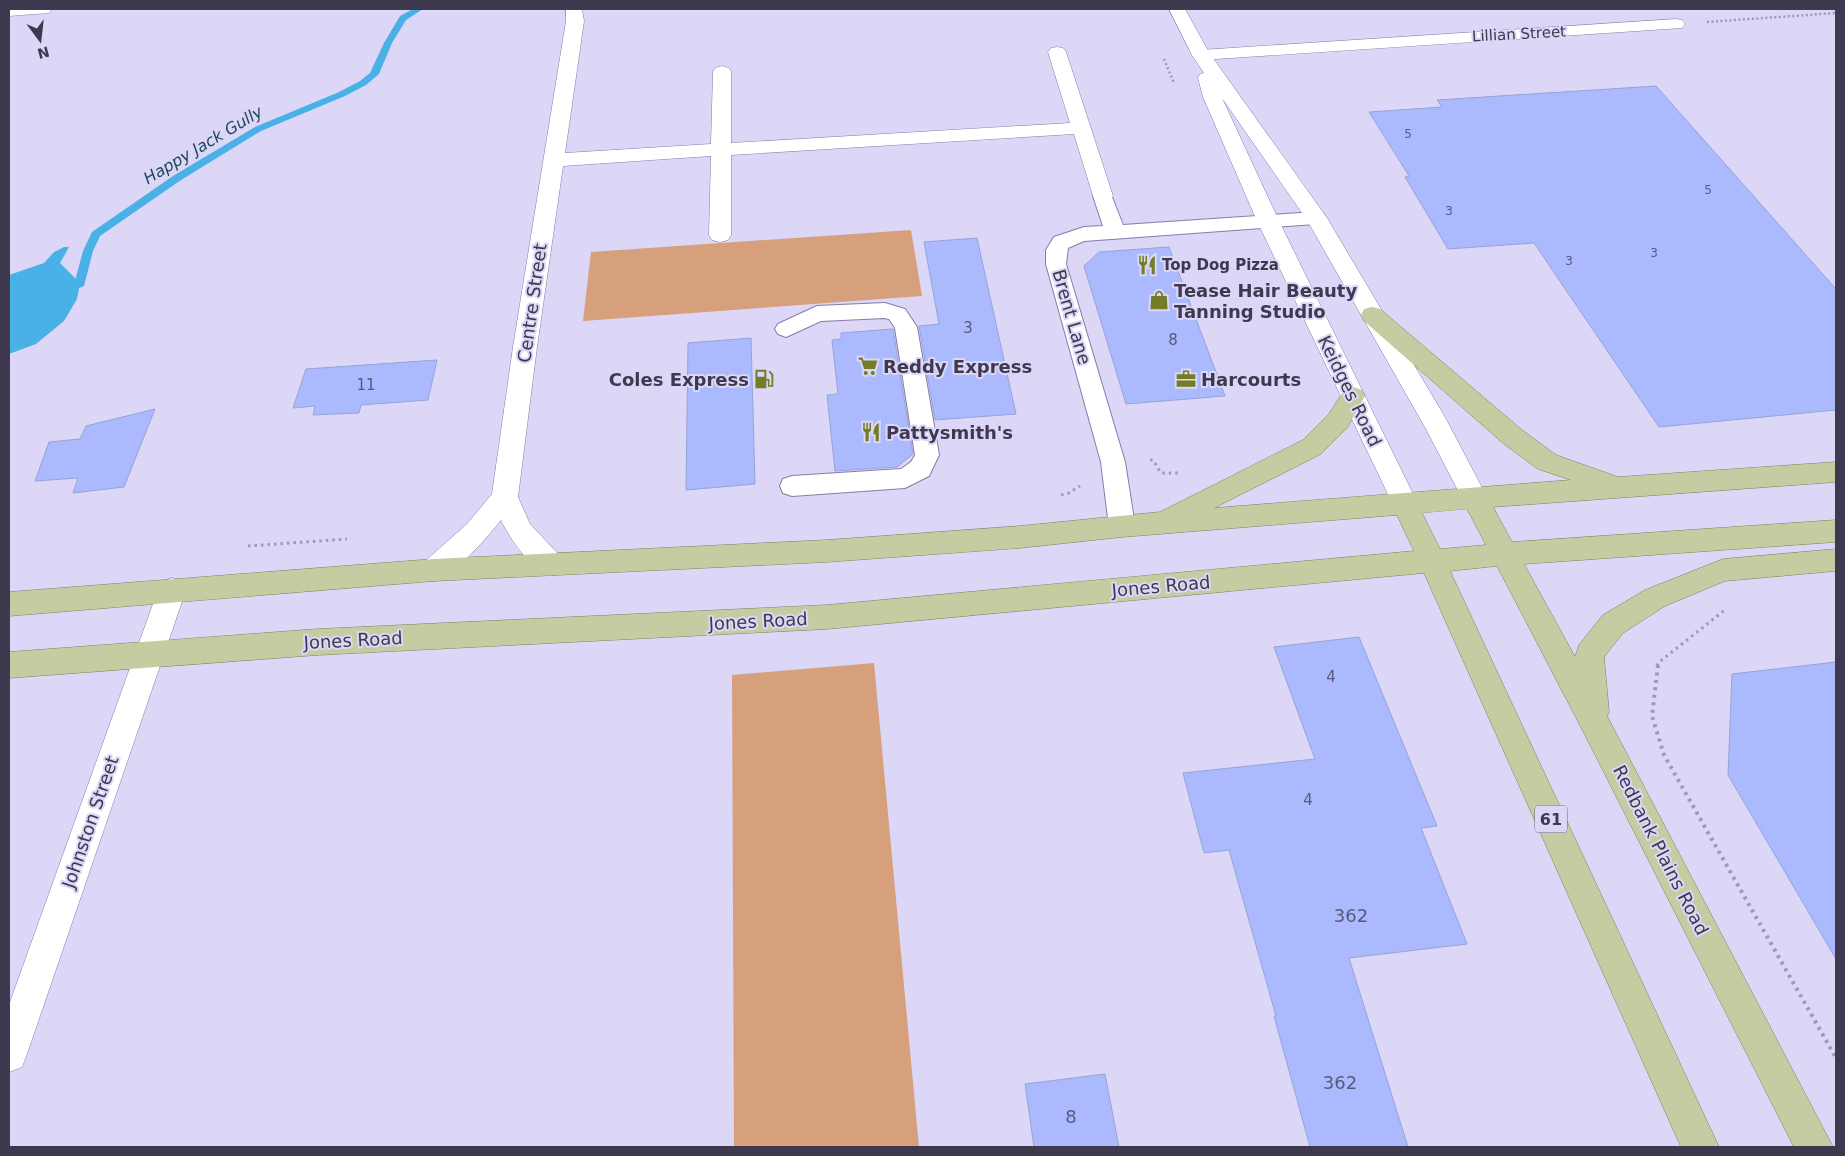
<svg xmlns="http://www.w3.org/2000/svg" width="1845" height="1156" viewBox="0 0 1845 1156" font-family="'DejaVu Sans',sans-serif">
<style>
.green{fill:#d6a07d}
.water{fill:#4ab1e6}
.lines{fill:none;stroke-linecap:round;stroke-linejoin:round}
.stream{fill:#4ab1e6;fill-rule:evenodd}
.building{fill:#abbafe;stroke:#97a3d7}
.service-casing{stroke:#867bad;stroke-width:2}
.minor-casing{stroke:#867bad;stroke-width:1}
.tertiary-casing{stroke:#867bad;stroke-width:1}
.primary-casing{stroke:#7e815d;stroke-width:1}
.path-far2{stroke:#9f99b6;stroke-width:2.5;stroke-dasharray:2 2.5;stroke-linecap:butt}
.path-far1{stroke:#9f99b6;stroke-width:3;stroke-dasharray:2.5 4;stroke-linecap:butt}
.path{stroke:#9f99b6;stroke-width:4;stroke-dasharray:3 4.5;stroke-linecap:butt}
.service{fill:#fff;fill-rule:evenodd}
.minor{fill:#fff;fill-rule:evenodd}
.tertiary{fill:#fff;fill-rule:evenodd}
.primary{fill:#c6cba2;fill-rule:evenodd}
.labels{text-anchor:middle;dominant-baseline:central;stroke-width:4;stroke-linejoin:round;paint-order:stroke}
.far-number-label{font-size:12px;fill:#59597b}
.far-street-label{font-size:15px;fill:#3e394f;stroke:#dcd6f7}
.far-poi-label{font-size:15px;font-weight:bold;fill:#3e394f;stroke:#dcd6f7;text-anchor:start}
.number-label{font-size:15px;fill:#59597b}
.far-water-label{font-size:16px;font-style:italic;fill:#1c475d;stroke:#dcd6f7}
.shield{fill:#dcd6f7;stroke:#6d6881;stroke-width:1}
.shield-label{font-size:16px;font-weight:bold;fill:#3e394f}
.poi-label{font-size:18px;font-weight:bold;fill:#3e394f;stroke:#dcd6f7;text-anchor:start}
.street-label{font-size:18px;fill:#3e394f;stroke:#dcd6f7}
.near-number-label{font-size:18px;fill:#59597b}
</style>
<rect width="100%" height="100%" fill="#dcd6f7"/>
<g class="green">
<path d="M911,230L922,296L583,321L591,252Z"/>
<path d="M874,663L919,1147H734L732,675Z"/>
</g>
<path class="water" d="M64,247H69L60,263L80,283L77,299L64,321L36,344L9,354V275L44,263L54,252Z"/>
<g class="lines">
<path class="stream" d="M413,9H423L406,20L392,43L379,74L366,85L345,96L261,131L181,180L100,236L93,251L84,286L67,293H59L57,290L59,287L75,281L83,251L92,232L173,176L255,127L339,92L360,81L370,73L384,43L400,16Z"/>
</g>
<g class="building">
<path d="M1656,86L1836,289V410L1659,427L1534,243L1448,249L1405,177L1409,176L1369,112L1442,107L1437,100Z"/>
<path d="M977,238L1016,414L935,420L919,326L939,324L924,242Z"/>
<path d="M1169,247L1225,396L1126,404L1084,266L1099,252Z"/>
<path d="M893,329L913,454L897,467L835,471L827,395L838,394L832,340L841,339V333Z"/>
<path d="M751,338L755,484L686,490L688,343Z"/>
<path d="M437,360L428,400L361,405L359,413L313,415L315,406L293,408L306,369Z"/>
<path d="M155,409L124,487L73,493L78,478L35,481L49,442L80,439L86,426Z"/>
<path d="M1359,637L1437,826L1421,828L1467,944L1349,958L1408,1147H1310L1274,1016H1276L1229,850L1204,853L1183,773L1315,759L1274,647Z"/>
<path d="M1836,662V959L1728,775L1732,674Z"/>
<path d="M1105,1074L1119,1147H1034L1025,1084Z"/>
</g>
<g class="lines">
<defs>
<g id="service">
<path d="M1103,190L1110,192L1123,225L1316,212L1323,213L1326,218L1323,223L1316,224L1084,241L1068,248L1066,264L1125,462L1135,526L1131,533L1122,536L1113,533L1109,526L1101,462L1046,264V250L1054,237L1084,227L1103,226L1093,196L1096,192Z"/>
<path d="M885,303L905,309L917,327L939,455L929,476L905,488L792,496L783,493L780,486L783,479L792,476L901,469L911,462L915,455L895,328L889,319L884,318L821,321L786,337L778,334L775,329L778,324L817,306Z"/>
</g>
<g id="minor">
<path d="M9,9H52L49,13L9,16Z"/>
<path d="M566,9H582L584,21L565,153L711,144L713,72L715,68L722,66L729,68L731,72V143L1070,123L1048,52L1051,48L1057,47L1063,48L1066,52L1113,196L1110,201L1103,203L1096,201L1093,196L1074,134L731,155V235L728,240L720,242L712,240L709,235L711,156L563,166L537,347L518,497L530,524L561,557L565,565L561,573C554,575 548,577 542,573C529,565 507,534 501,520C491,533 451,579 436,581C432,581 428,579 424,578L420,570L424,562L467,524L492,494L513,347L566,21Z"/>
<path d="M1676,19L1682,20L1685,24L1682,28L1201,60L1195,59L1192,55L1195,51L1201,50Z"/>
<path d="M172,578L182,582L186,590L27,1054L22,1067L9,1072V1005L158,590L162,582Z"/>
</g>
<path id="tertiary" d="M1169,9H1185L1210,54L1327,218L1446,419L1488,499L1484,506L1475,509L1466,506L1426,429L1307,220L1222,98L1279,221L1418,504L1414,511L1405,514L1396,511L1257,221L1203,97L1198,78L1200,74L1204,73L1192,55Z"/>
<path id="primary" d="M1372,307L1380,309L1522,430L1556,455L1618,477L1836,462V482L1493,507L1512,542L1836,520V542L1524,564L1575,657L1579,645L1603,615L1645,590L1723,559L1836,549V571L1725,581L1665,606L1623,633L1604,657L1609,712L1607,716L1833,1147H1794L1584,733L1497,566L1450,571L1719,1147H1681L1424,573L827,629L318,655L9,678V652L318,629L827,605L1414,551L1397,515L1122,537L1020,548L827,562L434,581L9,616V592L434,559L827,540L1020,526L1160,512L1303,440L1329,414L1344,390L1353,387L1362,390L1365,396L1347,428L1321,454L1214,508L1571,480L1538,469L1504,444L1364,321L1361,315L1364,309ZM1467,509L1486,545L1440,549L1422,513Z"/>
</defs>
<use href="#service" class="service-casing"/>
<use href="#minor" class="minor-casing"/>
<use href="#tertiary" class="tertiary-casing"/>
<use href="#primary" class="primary-casing"/>
<g class="path-far2">
<path d="M1707,22L1836,13"/>
<path d="M1164,59L1174,83"/>
</g>
<g class="path-far1">
<path d="M1150,460H1153L1161,473H1181"/>
<path d="M1061,495L1069,493L1080,486"/>
<path d="M248,546L347,539"/>
<path d="M1657,666L1658,663L1726,609"/>
</g>
<path class="path" d="M1658,665L1652,716L1664,755L1836,1058"/>
<use href="#service" class="service"/>
<use href="#minor" class="minor"/>
<use href="#tertiary" class="tertiary"/>
<use href="#primary" class="primary"/>
</g>
<defs>
<symbol id="restaurant-bare" viewBox="-9 -9 18 18"><path d="M-5-6h1v4h1v-4h1v4h1v-4h1v5L-1.5 .5V6h-2V.5L-5-1ZM5-6V6H3V1.5H1.5Q1.5-4 5-6Z" fill="#747c26" stroke="#dcd6f7" stroke-width="2.5" paint-order="stroke"/></symbol>
<symbol id="shop-bare" viewBox="-9 -9 18 18"><path d="M-5-2.5h2.3a2.7 3.5 0 0 1 5.4 0H5L5.5 6h-11ZM-1.5-2.5h3a1.5 2.3 0 0 0-3 0Z" fill="#747c26" stroke="#dcd6f7" stroke-width="2.5" paint-order="stroke"/></symbol>
<symbol id="supermarket-bare" viewBox="-9 -9 18 18"><path d="M-6-5.5h2.5l.6 2H6L4.5 2H-2.5L-4.4-4H-6ZM-1.5 3.2a1.3 1.3 0 1 0 .1 0ZM3 3.2a1.3 1.3 0 1 0 .1 0Z" fill="#747c26" stroke="#dcd6f7" stroke-width="2.5" paint-order="stroke"/></symbol>
<symbol id="fuel-bare" viewBox="-9 -9 18 18"><path d="M-5.5-6h7V0h2V4h1.3V-2.5L3-4.5l.8-.8L6-3V5H2.5V1h-1V6h-7ZM-4.2-4.7v3.2H.2V-4.7Z" fill="#747c26" stroke="#dcd6f7" stroke-width="2.5" paint-order="stroke"/></symbol>
<symbol id="office-bare" viewBox="-9 -9 18 18"><path d="M-6-3h4V-5.5h4V-3h4V5H-6ZM-1-4.5V-3h2v-1.5ZM-6 0V1H6V0Z" fill="#747c26" stroke="#dcd6f7" stroke-width="2.5" paint-order="stroke"/></symbol>
</defs>
<g fill-rule="evenodd">
<use href="#restaurant-bare" x="1133" y="251" width="28" height="28"/>
<use href="#shop-bare" x="1145" y="286" width="28" height="28"/>
<use href="#supermarket-bare" x="854" y="352" width="28" height="28"/>
<use href="#fuel-bare" x="750" y="365" width="28" height="28"/>
<use href="#office-bare" x="1172" y="365" width="28" height="28"/>
<use href="#restaurant-bare" x="857" y="418" width="28" height="28"/>
</g>
<g class="labels">
<g class="far-number-label">
<text x="1408" y="134">5</text>
<text x="1708" y="190">5</text>
<text x="1449" y="211">3</text>
<text x="1654" y="253">3</text>
<text x="1569" y="261">3</text>
</g>
<g class="far-street-label">
<text transform="translate(1519 34) rotate(-3)">Lillian Street</text>
</g>
<g class="far-poi-label">
<text x="1162" y="265">Top Dog Pizza</text>
</g>
<g class="number-label">
<text x="968" y="328">3</text>
<text x="1173" y="340">8</text>
<text x="366" y="385">11</text>
<text x="1331" y="677">4</text>
<text x="1308" y="800">4</text>
</g>
<g class="far-water-label">
<text transform="translate(203 145) rotate(-31)">Happy Jack Gully</text>
</g>
<rect class="shield" x="1535" y="805.5" width="32" height="27" rx="4"/>
<g class="shield-label">
<text x="1551" y="819">61</text>
</g>
<g class="poi-label">
<text x="1174" y="290">Tease Hair Beauty<tspan x="1174" dy="21">Tanning Studio</tspan></text>
<text x="883" y="366">Reddy Express</text>
<text x="749" y="379" text-anchor="end">Coles Express</text>
<text x="1201" y="379">Harcourts</text>
<text x="886" y="432">Pattysmith's</text>
</g>
<g class="street-label">
<text transform="translate(532 303) rotate(-82)">Centre Street</text>
<text transform="translate(1072 317) rotate(74)">Brent Lane</text>
<text transform="translate(1350 391) rotate(64)">Keidges Road</text>
<text transform="translate(1161 586) rotate(-5)">Jones Road</text>
<text transform="translate(758 621) rotate(-3)">Jones Road</text>
<text transform="translate(353 640) rotate(-3)">Jones Road</text>
<text transform="translate(90 822) rotate(-71)">Johnston Street</text>
<text transform="translate(1661 850) rotate(63)">Redbank Plains Road</text>
</g>
<g class="near-number-label">
<text x="1351" y="915">362</text>
<text x="1340" y="1082">362</text>
<text x="1071" y="1116">8</text>
</g>
</g>
<rect width="1845" height="1156" fill="none" stroke="#3e394f" stroke-width="20"/>
<g transform="translate(40 40) rotate(165)" stroke="#dcd6f7" stroke-width="4" paint-order="stroke">
<path d="M0-4L9 19L0 12L-9 19Z" fill="#3e394f"/>
<text y="-8" font-size="14" font-weight="bold" text-anchor="middle" fill="#3e394f">N</text>
</g>
</svg>
